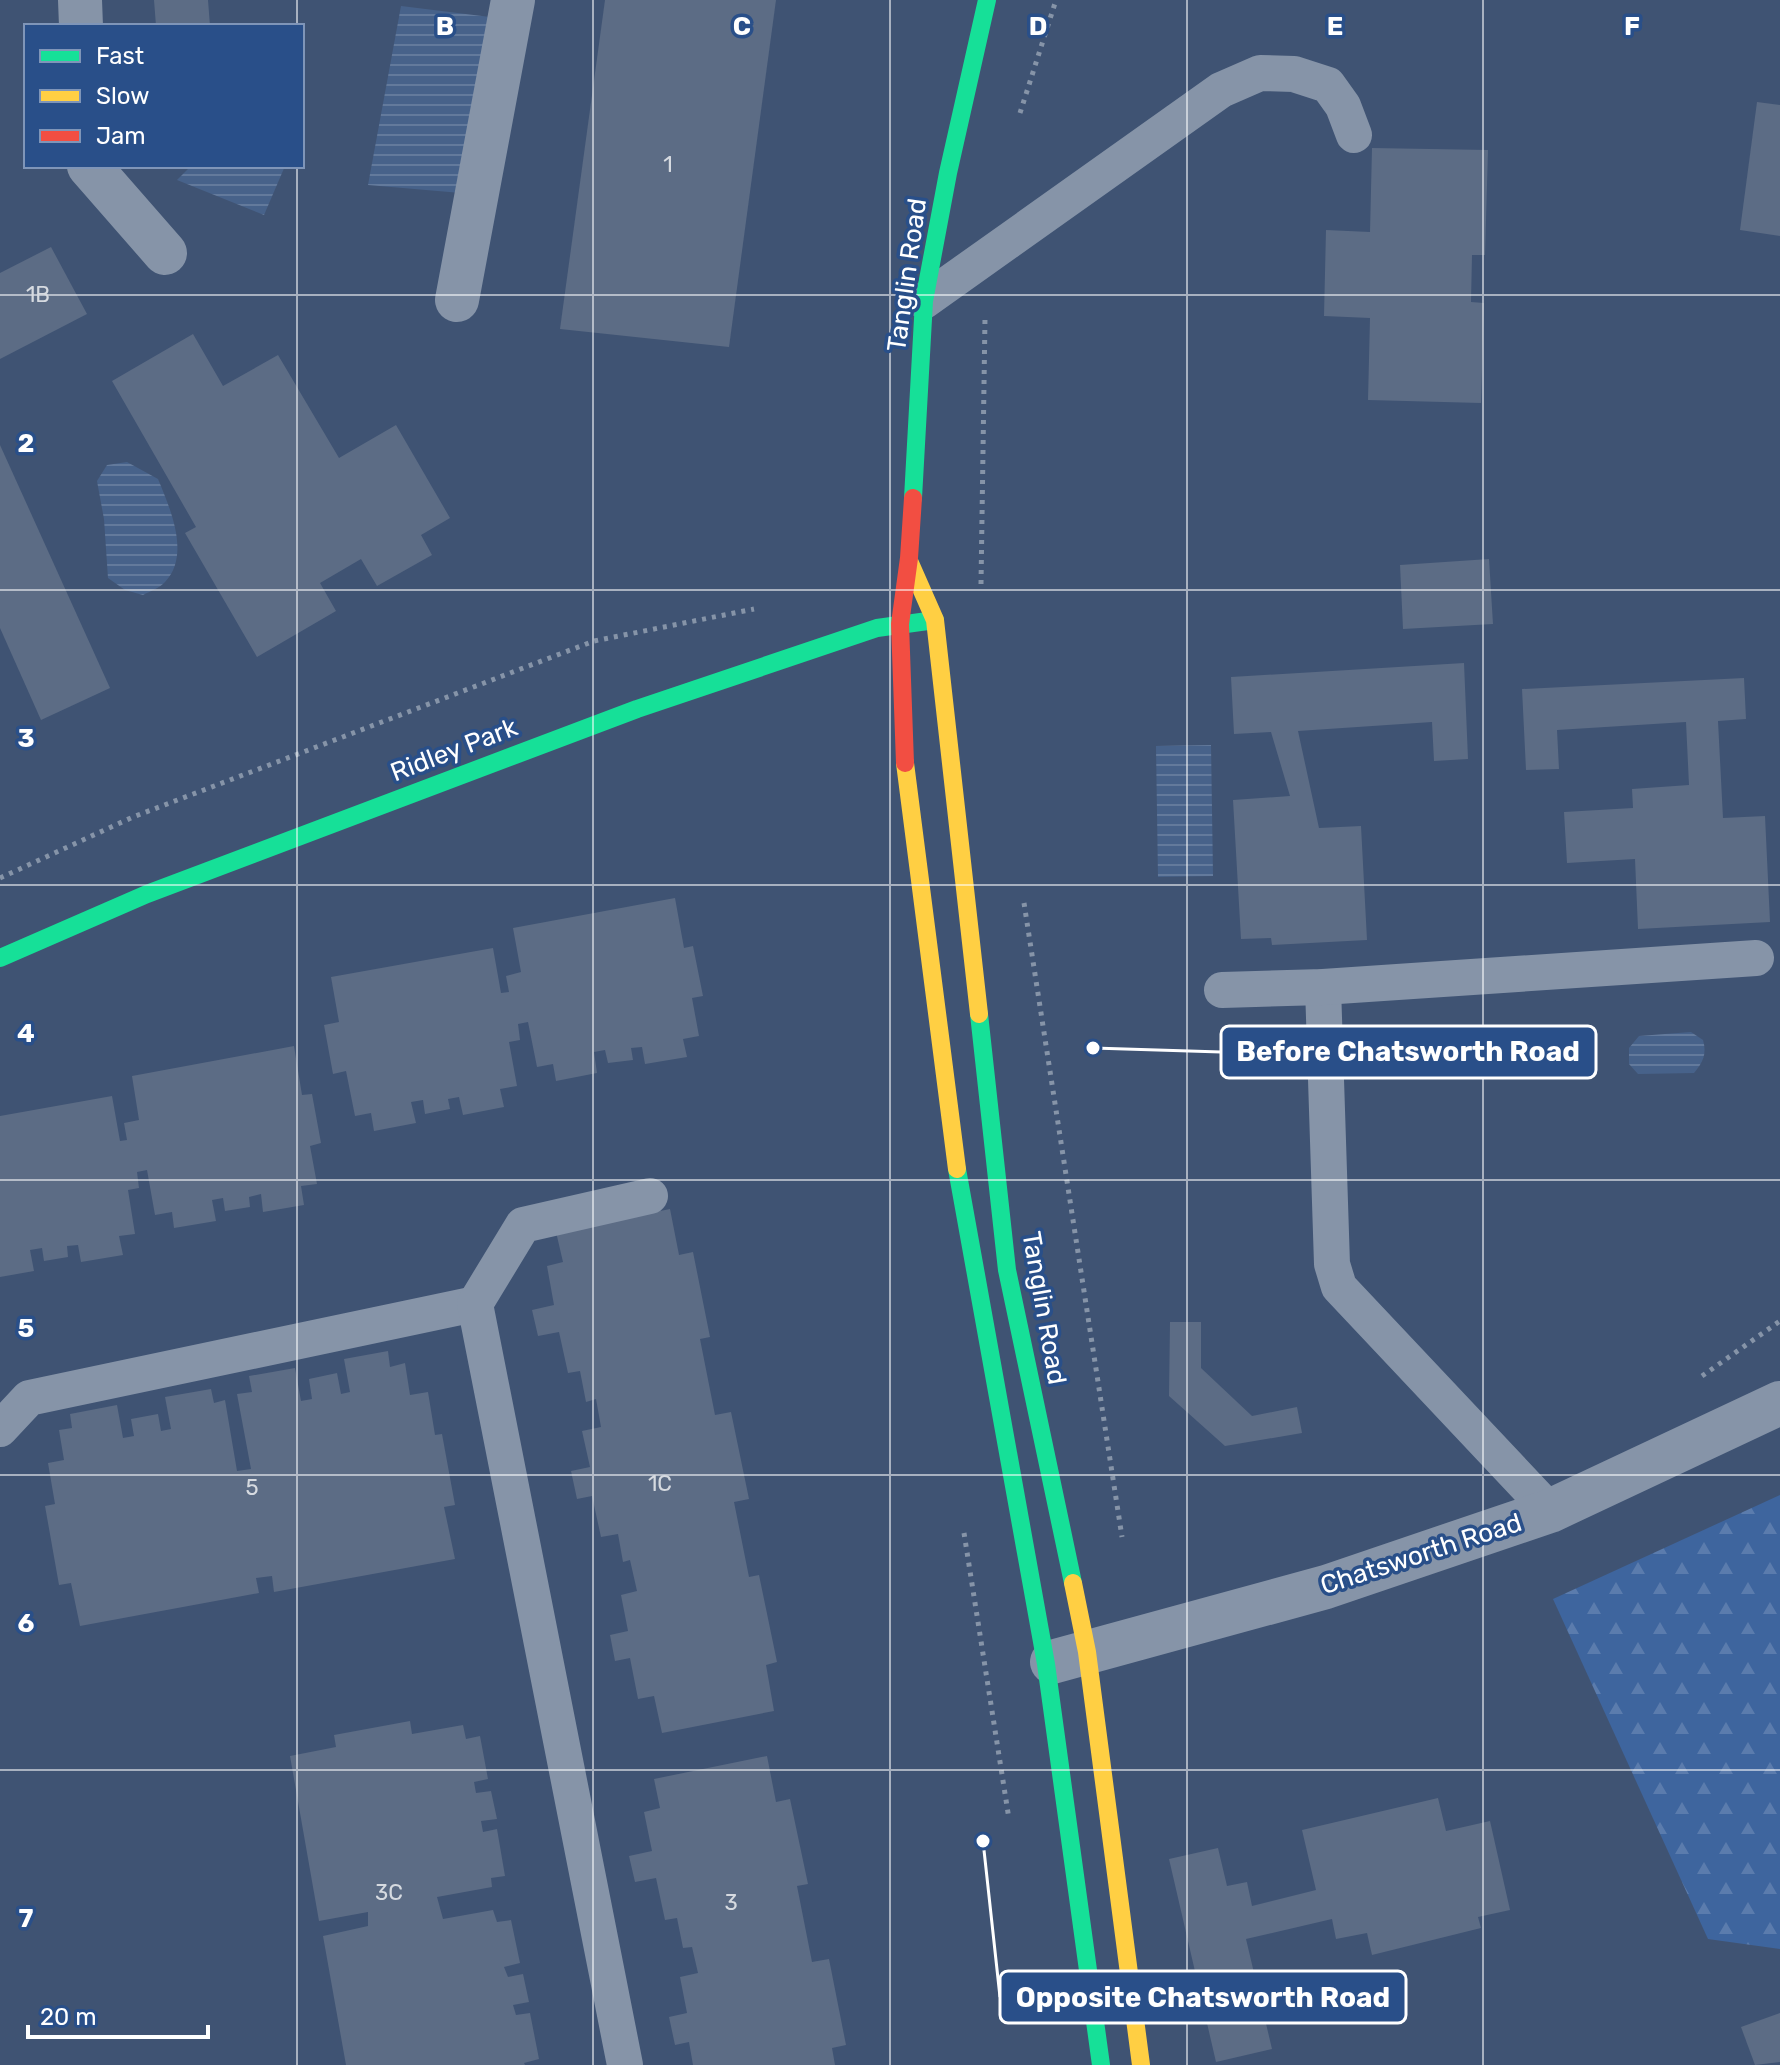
<svg xmlns="http://www.w3.org/2000/svg" width="1780" height="2065" viewBox="0 0 1780 2065" font-family="Rubik,sans-serif">
<style>
.forest{fill:url(#forest-firs)}
.water{fill:url(#water-rules)}
.building{fill:#5c6c85}
.lines{fill:none;stroke-linecap:round;stroke-linejoin:round}
.path{stroke:#8694a8;stroke-width:5;stroke-dasharray:4 6;stroke-linecap:butt}
.lane{stroke:#8694a8;stroke-width:36}
.street{stroke:#8694a8;stroke-width:44}
.fast{stroke:#16e098;stroke-width:18}
.slow{stroke:#ffcf43;stroke-width:18}
.jam{stroke:#f24e42;stroke-width:18}
.grid{fill:none;stroke:#fff;stroke-width:2;stroke-opacity:0.55}
.labels{text-anchor:middle;dominant-baseline:central;stroke-width:7;stroke-linejoin:round;paint-order:stroke}
.number-label{font-size:22px;fill:#d6dae0}
.street-label{font-size:26px;fill:#fff;stroke:#294f89}
.grid-label{font-size:26px;text-anchor:middle;font-weight:bold;fill:#fff;stroke:#294f89;stroke-width:7;stroke-linejoin:round;paint-order:stroke}
.leader{fill:none;stroke:#fff;stroke-width:3}
.callout-dot{fill:#fff;stroke:#294f89;stroke-width:3}
.callout{fill:#294f89;stroke:#fff;stroke-width:3}
.callout-label{font-size:28px;text-anchor:middle;font-weight:bold;fill:#fff}
</style>
<defs>
<pattern id="forest-firs" width="22" height="20" patternUnits="userSpaceOnUse" patternTransform="scale(2)"><rect width="22" height="20" fill="#3e659e"/><path d="M5 1l3.5 6h-7zM16 11l3.5 6h-7z" fill="#5b7cad"/></pattern>
<pattern id="water-rules" width="6" height="5" patternUnits="userSpaceOnUse" patternTransform="scale(2)"><rect width="6" height="5" fill="#47628a"/><path d="M0 2.5h6" fill="none" stroke="#637a9c"/></pattern>
</defs>
<rect width="100%" height="100%" fill="#3f5373"/>
<path class="forest" d="M1780,1495V1949L1708,1939L1553,1599Z"/>
<g class="water">
<path d="M401,6L490,17L461,193L368,185Z"/>
<path d="M191,166H285L264,215L177,180Z"/>
<path d="M127,462L158,479C170,508 191,555 165,582C160,588 150,591 143,595L125,590L108,578L104,519L97,481L107,465Z"/>
<path d="M1211,745L1213,876L1158,877L1156,746Z"/>
<path d="M1691,1032L1703,1040C1707,1054 1703,1062 1694,1073L1638,1074L1629,1064V1048L1639,1036Z"/>
</g>
<g class="building">
<path d="M154,0H208L210,26H156Z"/>
<path d="M605,0H776L729,347L560,329Z"/>
<path d="M1757,102L1780,105V236L1740,230Z"/>
<path d="M1372,148L1488,150L1485,255H1472L1471,302L1484,303L1481,403L1368,400L1370,318L1324,316L1326,230L1370,232Z"/>
<path d="M51,247L87,314L0,359V273Z"/>
<path d="M193,334L223,386L278,355L339,458L396,425L450,518L421,535L432,555L377,586L361,559L320,583L336,611L257,657L185,533L196,527L112,381Z"/>
<path d="M0,445L110,688L41,720L0,628Z"/>
<path d="M1489,559L1493,624L1403,629L1400,565Z"/>
<path d="M1464,663L1468,759L1434,761L1432,722L1298,731L1319,828L1361,826L1367,940L1272,945L1271,938L1241,939L1233,800L1290,796L1271,732L1234,734L1231,677Z"/>
<path d="M1744,678L1746,719L1718,721L1723,818L1765,816L1770,922L1638,929L1635,859L1567,863L1564,812L1633,808L1632,789L1689,785L1686,722L1557,730L1559,769L1526,770L1522,689Z"/>
<path d="M675,898L684,948L693,946L703,996L692,998L699,1036L683,1039L687,1057L645,1064L642,1047L631,1048L633,1060L608,1063L605,1050L594,1052L597,1073L556,1081L553,1064L537,1067L528,1022L518,1024L520,1040L509,1042L517,1086L500,1089L504,1107L463,1115L459,1097L448,1099L450,1109L425,1114L423,1100L411,1102L416,1123L374,1131L371,1113L355,1116L346,1071L333,1074L324,1025L339,1022L331,977L493,948L501,993L509,992L506,976L521,972L513,928Z"/>
<path d="M294,1046L302,1095L312,1094L321,1143L310,1146L317,1184L301,1186L304,1205L263,1212L261,1194L249,1197L250,1207L225,1211L223,1198L212,1200L216,1221L174,1228L172,1212L155,1215L147,1170L137,1172L139,1188L128,1190L135,1234L119,1236L123,1255L81,1262L78,1245L67,1246L68,1257L44,1261L42,1248L30,1250L34,1271L0,1277V1116L112,1096L120,1141L127,1140L124,1123L139,1120L132,1076Z"/>
<path d="M670,1209L679,1255L693,1252L710,1337L700,1339L715,1415L731,1412L749,1499L734,1502L749,1577L759,1575L777,1662L766,1665L774,1711L662,1733L654,1696L638,1699L630,1658L615,1661L610,1635L628,1631L621,1595L637,1591L630,1560L623,1562L618,1534L601,1537L592,1496L577,1499L571,1471L590,1467L582,1431L601,1427L596,1399L586,1402L580,1371L568,1373L559,1332L538,1336L532,1310L554,1305L547,1266L563,1262L556,1232Z"/>
<path d="M1170,1322H1201V1368L1252,1416L1297,1407L1302,1433L1225,1446L1169,1396Z"/>
<path d="M388,1351L390,1367L405,1363L410,1395L428,1392L435,1435L442,1434L455,1505L444,1507L455,1559L274,1592L272,1576L256,1578L259,1593L80,1626L71,1583L59,1585L45,1506L55,1504L48,1463L64,1460L59,1430L72,1428L70,1414L117,1405L123,1438L134,1436L131,1419L158,1414L161,1431L171,1429L165,1397L211,1389L214,1403L225,1400L237,1471L251,1469L237,1394L252,1392L249,1376L295,1368L301,1401L312,1399L309,1379L337,1373L341,1394L350,1392L344,1359Z"/>
<path d="M410,1721L412,1734L463,1725L466,1739L480,1736L488,1779L474,1782L476,1793L491,1791L497,1819L481,1821L483,1832L497,1829L505,1876L491,1878L492,1887L437,1897L443,1919L493,1910L497,1922L511,1920L520,1963L504,1967L508,1977L523,1974L529,2002L513,2005L516,2015L530,2013L539,2059L524,2063L525,2065H346L323,1936L368,1926V1912L319,1921L290,1756L336,1747L334,1735Z"/>
<path d="M767,1756L776,1802L790,1799L808,1884L797,1886L812,1962L829,1959L846,2045L832,2048L835,2065H693L689,2042L675,2045L669,2017L687,2013L680,1977L698,1973L692,1947L683,1948L677,1918L665,1920L656,1878L635,1882L629,1856L652,1851L644,1812L660,1808L654,1779Z"/>
<path d="M1438,1798L1446,1831L1490,1821L1510,1910L1478,1917L1481,1928L1372,1955L1367,1933L1336,1939L1332,1919L1246,1939L1272,2049L1216,2062L1169,1859L1218,1848L1227,1886L1247,1882L1252,1906L1316,1890L1302,1830Z"/>
<path d="M1780,2013V2062L1755,2065L1741,2027Z"/>
</g>
<g class="lines">
<g class="path">
<path d="M1020,113L1056,0"/>
<path d="M981,584L985,318"/>
<path d="M0,878L133,817L594,641L754,609"/>
<path d="M1024,903L1122,1537"/>
<path d="M1702,1376L1780,1321"/>
<path d="M964,1533L1009,1819"/>
</g>
<g class="lane">
<path d="M924,301L1221,90L1260,73L1294,74L1328,85L1343,106L1354,135"/>
<path d="M1323,987L1332,1264L1339,1287L1550,1511"/>
<path d="M1222,990L1323,987L1756,958"/>
<path d="M0,1429L29,1398L475,1304"/>
<path d="M625,2065L475,1304L523,1225L650,1196"/>
</g>
<g class="street">
<path d="M80,0L81,26"/>
<path d="M89,166L165,253"/>
<path d="M457,300L513,0"/>
<path d="M1052,1662L1326,1587L1550,1511L1780,1403"/>
</g>
<g class="fast">
<path d="M913,498L924,301L948,173L987,0"/>
<path d="M0,958L147,894L637,709L877,628L935,620"/>
<path d="M979,1014L1007,1270L1073,1583"/>
<path d="M957,1169L1046,1664L1101,2065"/>
</g>
<g class="slow">
<path d="M909,561L935,620L979,1014"/>
<path d="M905,763L957,1169"/>
<path d="M1073,1583L1087,1652L1141,2065"/>
</g>
<path class="jam" d="M905,763L900,624L909,558L913,498"/>
</g>
<path class="grid" d="M297,0V26M593,0V2065M890,0V2065M1187,0V2065M1483,0V2065M297,166V2065M0,295H1780M0,590H1780M0,885H1780M0,1180H1780M0,1475H1780M0,1770H1780"/>
<g class="labels">
<g class="number-label">
<text x="668" y="164">1</text>
<text x="38" y="294">1B</text>
<text x="660" y="1483">1C</text>
<text x="252" y="1487">5</text>
<text x="389" y="1892">3C</text>
<text x="731" y="1902">3</text>
</g>
<g class="street-label">
<text transform="translate(907 275) rotate(-82)">Tanglin Road</text>
<text transform="translate(454 750) rotate(-21)">Ridley Park</text>
<text transform="translate(1044 1308) rotate(80)">Tanglin Road</text>
<text transform="translate(1421 1554) rotate(-18)">Chatsworth Road</text>
</g>
</g>
<g class="grid-label">
<text x="445" y="35">B</text>
<text x="742" y="35">C</text>
<text x="1038" y="35">D</text>
<text x="1335" y="35">E</text>
<text x="1632" y="35">F</text>
<text x="26" y="452">2</text>
<text x="26" y="747">3</text>
<text x="26" y="1042">4</text>
<text x="26" y="1337">5</text>
<text x="26" y="1632">6</text>
<text x="26" y="1927">7</text>
</g>
<path class="leader" d="M1093 1048L1221 1052M983 1841L1000 1997"/>
<g class="callout-dot">
<circle cx="1093" cy="1048" r="8"/>
<circle cx="983" cy="1841" r="8"/>
</g>
<g class="callout">
<rect x="1221" y="1026" width="375" height="52" rx="8"/>
<rect x="1000" y="1971" width="406" height="52" rx="8"/>
</g>
<g class="callout-label">
<text x="1408" y="1061">Before Chatsworth Road</text>
<text x="1203" y="2007">Opposite Chatsworth Road</text>
</g>
<rect x="24" y="24" width="280" height="144" fill="#294f89" stroke="#7f95b8" stroke-width="2"/>
<rect x="40" y="50" width="40" height="12" fill="#16e098" stroke="#7f95b8" stroke-width="2"/>
<text x="96" y="64" font-size="24" fill="#ffffff">Fast</text>
<rect x="40" y="90" width="40" height="12" fill="#ffcf43" stroke="#7f95b8" stroke-width="2"/>
<text x="96" y="104" font-size="24" fill="#ffffff">Slow</text>
<rect x="40" y="130" width="40" height="12" fill="#f24e42" stroke="#7f95b8" stroke-width="2"/>
<text x="96" y="144" font-size="24" fill="#ffffff">Jam</text>
<path d="M28 2025v12h180v-12" fill="none" stroke="#ffffff" stroke-width="4"/>
<text x="40" y="2025" font-size="24" fill="#ffffff" stroke="#294f89" stroke-width="6" paint-order="stroke">20 m</text>
</svg>
